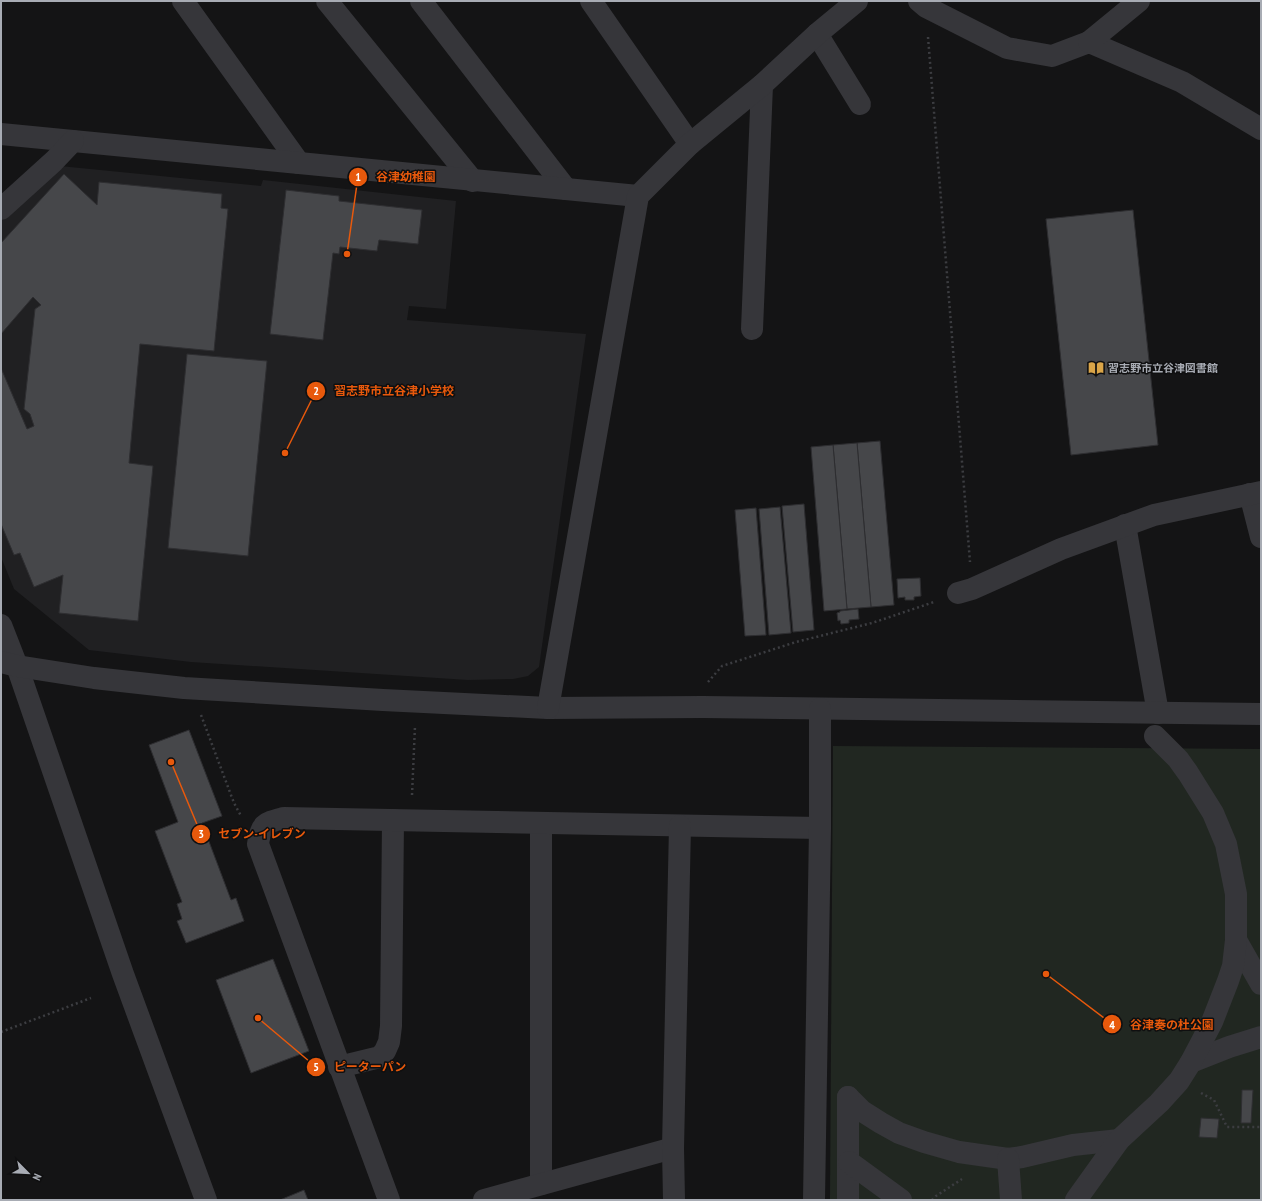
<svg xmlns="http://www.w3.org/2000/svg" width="1262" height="1201" viewBox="0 0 1262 1201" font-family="'PT Sans Narrow','Noto Sans JP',sans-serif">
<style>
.built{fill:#202022}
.green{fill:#212721}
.building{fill:#46474a;stroke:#2e2e31}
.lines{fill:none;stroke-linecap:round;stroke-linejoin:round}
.path{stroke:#3c3d41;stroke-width:2.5;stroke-dasharray:2 3;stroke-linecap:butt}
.minor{stroke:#36363a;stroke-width:22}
.labels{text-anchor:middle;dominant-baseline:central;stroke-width:3;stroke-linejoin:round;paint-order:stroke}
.poi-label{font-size:11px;font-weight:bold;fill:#a8acb4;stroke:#0f0f10;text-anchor:start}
.leader{fill:none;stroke:#e8590c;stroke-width:1.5}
.callout-dot{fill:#e8590c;stroke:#0f0f10;stroke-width:1.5}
.mark-label{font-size:12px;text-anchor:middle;font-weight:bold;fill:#fff}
.callout-label{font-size:12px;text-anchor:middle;font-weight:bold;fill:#e8590c;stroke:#0f0f10;stroke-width:3;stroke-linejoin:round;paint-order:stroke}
</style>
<rect width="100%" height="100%" fill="#141415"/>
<path class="built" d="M60,166L261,186L263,180L456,201L446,309L409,306L407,320L586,334L539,667L528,676L513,679L468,680L191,662L89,650L14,589L1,557V219Z"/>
<path class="green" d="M833,746L1261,749V1200H830Z"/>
<g class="building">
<path d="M64,174L97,205L99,182L222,194L221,208L228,209L214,351L140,344L129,463L153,466L138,621L59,613L63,575L34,587L20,553L14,555L1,524V368L27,429L34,426L30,414L24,409L35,309L41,305L33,297L1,334V243Z"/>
<path d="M286,190L339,196V201L422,210L418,244L379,240L377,251L340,247L339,254L333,253L323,340L270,334Z"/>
<path d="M1133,210L1158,445L1071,455L1046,219Z"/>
<path d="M187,354L267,361L248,556L168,548Z"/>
<path d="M880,441L894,605L871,607L857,443Z"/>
<path d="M857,443L871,607L847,609L833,445Z"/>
<path d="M833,445L847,609L824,611L811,447Z"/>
<path d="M804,504L814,630L793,632L782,506Z"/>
<path d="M780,507L791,633L769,635L759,509Z"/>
<path d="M756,508L766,635L745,636L735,510Z"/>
<path d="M920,578L921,596L914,597V600H905V597L898,598L897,579Z"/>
<path d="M858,609L859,619L849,620V623L841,624L840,620L838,621L837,613L840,612V611Z"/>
<path d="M189,730L222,816L202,823L231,900L236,898L244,921L186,943L177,921L182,919L177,904L182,902L155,831L178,822L149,745Z"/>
<path d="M273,959L309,1051L251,1073L216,980Z"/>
<path d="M1242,1090H1253L1251,1123H1241Z"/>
<path d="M1201,1118L1219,1119L1217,1138L1199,1137Z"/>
<path d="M304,1190L308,1200H280Z"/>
</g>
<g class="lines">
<g class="path">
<path d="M928,37L970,562"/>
<path d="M708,682L722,666L796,642L872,623L934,602"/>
<path d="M201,715L234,803L241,816"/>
<path d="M412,795L415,726"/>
<path d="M1,1032L91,998"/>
<path d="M1201,1093L1214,1100L1227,1127H1261"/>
<path d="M932,1200L936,1196L962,1179"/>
</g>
<g class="minor">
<path d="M183,1L299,163"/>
<path d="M327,1L473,181"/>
<path d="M421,1L566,189"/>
<path d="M591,1L690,144"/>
<path d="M919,1L926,7L1007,48L1052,56L1089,42L1182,82L1261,129"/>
<path d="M817,34L860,104"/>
<path d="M1089,42L1139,1"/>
<path d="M1,134L638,196"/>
<path d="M1,209L54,161L73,141"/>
<path d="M752,329L762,85"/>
<path d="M1250,494L1261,537"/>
<path d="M1125,525L1158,713"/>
<path d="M958,593L972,589L1061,549L1154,515L1261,492"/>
<path d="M1,625L17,666L123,974L206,1200"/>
<path d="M1,662L17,666L94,678L184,688L383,700L548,708L703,707L1261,714"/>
<path d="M548,708L638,196L690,144L762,85L817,34L857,1"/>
<path d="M541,823V1184"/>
<path d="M1236,940L1261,984"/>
<path d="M1191,1062L1229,1047L1261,1037"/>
<path d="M339,1067L380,1057L385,1051L389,1042L391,1026L393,820"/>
<path d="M848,1097L862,1111L881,1123L899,1133L924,1142L959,1152L1008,1159L1022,1157L1073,1145L1119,1140"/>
<path d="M848,1097V1200"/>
<path d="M1008,1159L1011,1200"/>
<path d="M849,1162L901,1200"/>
<path d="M389,1200L258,844C261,823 265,823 284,818L820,828"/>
<path d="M484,1200L673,1148"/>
<path d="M674,1200L673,1148L680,826"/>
<path d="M814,1200L820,828V709"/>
<path d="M1076,1200L1119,1140L1159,1103L1179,1081L1191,1062L1212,1022L1228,981L1233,966L1236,940V894L1226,844L1213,813L1188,773L1178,759L1155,736"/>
</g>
</g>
<defs>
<symbol id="library-bare" viewBox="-9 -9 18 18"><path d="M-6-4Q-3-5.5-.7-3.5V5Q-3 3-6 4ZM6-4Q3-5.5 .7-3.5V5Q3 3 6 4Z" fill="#daa548" stroke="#0f0f10" stroke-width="2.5" paint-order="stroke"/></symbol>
</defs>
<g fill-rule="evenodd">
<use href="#library-bare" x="1085" y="357" width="22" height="22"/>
</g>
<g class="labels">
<g class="poi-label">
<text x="1108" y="368">習志野市立谷津図書館</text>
</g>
</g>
<path class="leader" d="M347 254L358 177M285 453L316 391M171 762L201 834M1046 974L1112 1024M258 1018L316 1067"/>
<g class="callout-dot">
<circle cx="347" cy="254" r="4"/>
<circle cx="285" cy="453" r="4"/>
<circle cx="171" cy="762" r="4"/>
<circle cx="1046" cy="974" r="4"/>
<circle cx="258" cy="1018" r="4"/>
<circle cx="358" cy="177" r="10"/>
<circle cx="316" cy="391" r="10"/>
<circle cx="201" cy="834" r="10"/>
<circle cx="1112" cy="1024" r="10"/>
<circle cx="316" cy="1067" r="10"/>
</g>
<g class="mark-label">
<text x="358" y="181">1</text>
<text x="316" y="395">2</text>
<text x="201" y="838">3</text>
<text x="1112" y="1029">4</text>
<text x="316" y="1071">5</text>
</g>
<g class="callout-label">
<text x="406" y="181">谷津幼稚園</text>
<text x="394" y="395">習志野市立谷津小学校</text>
<text x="262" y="838">セブン-イレブン</text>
<text x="1172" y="1029">谷津奏の杜公園</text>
<text x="370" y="1071">ピーターパン</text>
</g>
<rect width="1262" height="1201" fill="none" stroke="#a8acb4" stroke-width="4"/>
<g transform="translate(28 1173) rotate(114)" stroke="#0f0f10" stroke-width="3" paint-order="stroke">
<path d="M0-3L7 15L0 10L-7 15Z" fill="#a8acb4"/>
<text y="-6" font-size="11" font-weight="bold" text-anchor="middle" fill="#a8acb4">N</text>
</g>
</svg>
